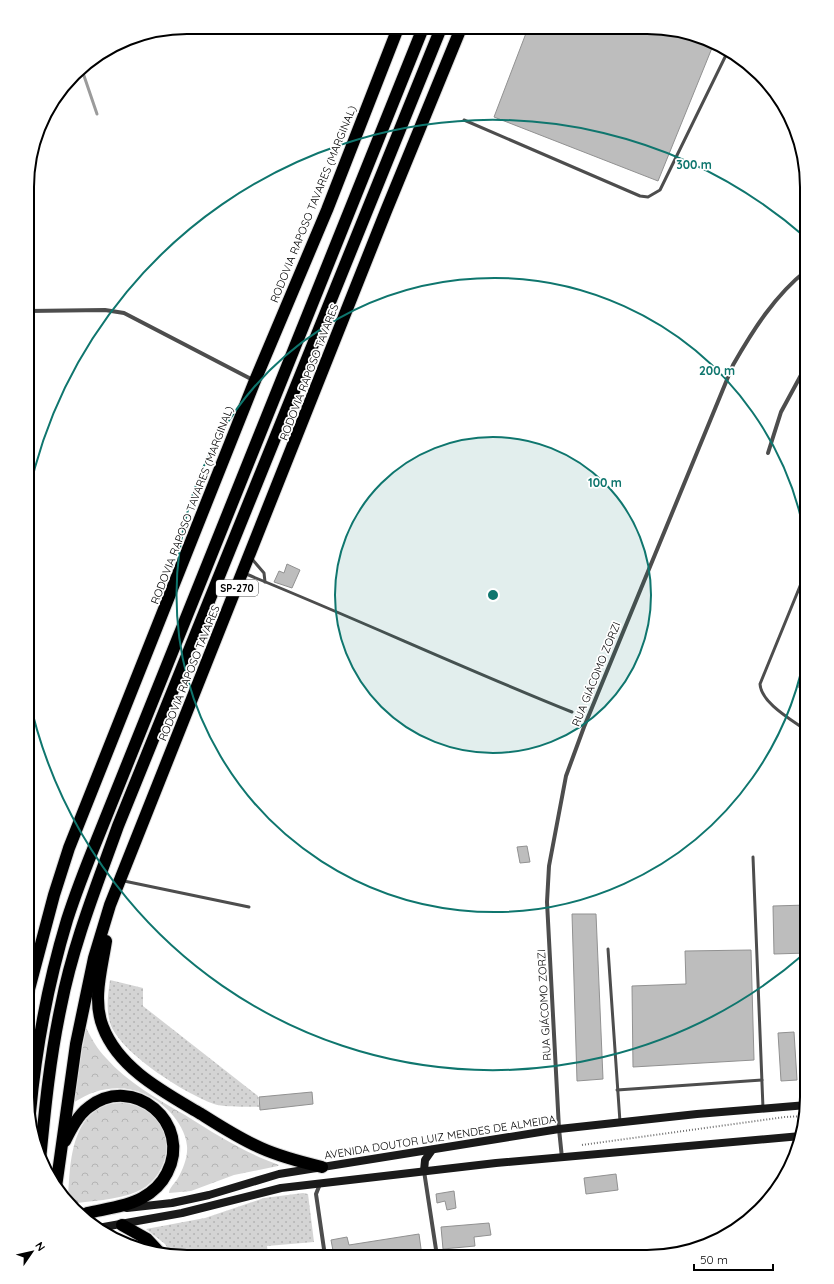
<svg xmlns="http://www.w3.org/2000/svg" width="834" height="1284" viewBox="0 0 834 1284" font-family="Quicksand,sans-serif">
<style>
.grass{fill:url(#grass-dots)}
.park{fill:url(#park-crowns)}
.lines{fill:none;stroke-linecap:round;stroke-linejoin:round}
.stream{stroke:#9b9b9b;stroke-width:3}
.building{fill:#bdbdbd;stroke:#919191}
.highway-casing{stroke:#dbdbdb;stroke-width:14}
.path{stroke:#6f6f6f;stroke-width:2;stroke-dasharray:1 2;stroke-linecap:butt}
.lane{stroke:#4d4d4d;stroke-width:3}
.street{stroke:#4d4d4d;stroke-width:4}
.secondary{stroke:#1a1a1a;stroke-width:8}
.highway{stroke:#000;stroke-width:12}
.ring{fill:none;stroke:#0f766e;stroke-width:2}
.labels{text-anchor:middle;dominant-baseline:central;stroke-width:3.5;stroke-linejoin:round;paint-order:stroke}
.shield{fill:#fff;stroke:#4c4c4c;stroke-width:1}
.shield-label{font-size:10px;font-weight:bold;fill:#000}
.street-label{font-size:11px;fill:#000;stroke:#fff}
.rim{fill:none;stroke:#000;stroke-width:2}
.centre{fill:#0f766e;stroke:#fff;stroke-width:2}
.ring-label{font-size:12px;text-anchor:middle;font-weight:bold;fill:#0f766e;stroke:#fff;stroke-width:3.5;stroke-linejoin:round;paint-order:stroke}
</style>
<defs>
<pattern id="grass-dots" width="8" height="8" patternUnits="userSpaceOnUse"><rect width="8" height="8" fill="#d4d4d4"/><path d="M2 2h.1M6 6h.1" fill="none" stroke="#b4b4b4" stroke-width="1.8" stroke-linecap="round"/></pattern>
<pattern id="park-crowns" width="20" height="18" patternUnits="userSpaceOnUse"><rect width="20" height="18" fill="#d4d4d4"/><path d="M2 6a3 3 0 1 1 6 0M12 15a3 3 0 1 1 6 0" fill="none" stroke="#b4b4b4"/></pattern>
</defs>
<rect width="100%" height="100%" fill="#fff"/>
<g class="grass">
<path d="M110,980L143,988V1006L258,1096L259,1107C245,1106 227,1108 214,1104C184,1093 126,1056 112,1028C105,1012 108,995 110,980Z"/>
<path d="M303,1193L308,1194L314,1242L267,1246L268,1256H173L165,1244L146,1229L205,1218L264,1198Z"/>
</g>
<g class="park">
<path d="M86,1028C92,1039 97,1049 106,1058C127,1082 157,1099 185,1115C217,1135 243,1152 279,1165L278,1166L234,1175L191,1191L169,1193C169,1188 175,1183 178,1178C183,1169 188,1157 187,1146C186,1133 178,1121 170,1112C142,1083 105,1081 73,1103Z"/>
<path d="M125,1103C135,1105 145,1108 153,1115C178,1138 166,1180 136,1192C118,1200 89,1201 69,1204L68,1202C70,1169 69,1118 107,1105C112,1103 119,1103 125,1103Z"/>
</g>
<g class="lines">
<path class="stream" d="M81,67L97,114"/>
</g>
<g class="building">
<path d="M528,28H668L708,39L714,43L658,181L494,117Z"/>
<path d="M287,564L300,570L292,588L274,582L279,571L284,573Z"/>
<path d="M806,665H807V691L798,687Z"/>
<path d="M527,846L530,862L520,863L517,847Z"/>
<path d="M807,905V953L774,954L773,906Z"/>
<path d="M572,914H596L603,1079L577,1081Z"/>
<path d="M751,950L754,1060L633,1067L632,986L686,984L685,951Z"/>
<path d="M794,1032L797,1080L781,1081L778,1033Z"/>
<path d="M312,1092L313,1104L260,1110L259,1097Z"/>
<path d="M616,1174L618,1190L586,1194L584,1178Z"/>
<path d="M454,1191L456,1208L447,1210L445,1201L437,1203L436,1194Z"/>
<path d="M489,1223L491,1235L474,1237L475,1246L443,1249L441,1227Z"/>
<path d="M419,1234L422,1256H334L331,1240L347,1237L349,1245Z"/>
</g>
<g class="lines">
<defs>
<g id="highway">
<path d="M106,941C102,968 92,1000 103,1027C119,1069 164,1092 201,1114C220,1126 240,1139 261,1148C281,1157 301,1162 322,1167"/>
<path d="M27,997L54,895L69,848L254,383L327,210L398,28"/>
<path d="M30,1113C36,1047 48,983 67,920C76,892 87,864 98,837L423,28"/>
<path d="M65,1141C71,1129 78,1115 89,1107C133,1073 193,1123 167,1173C162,1183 153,1192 142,1198C126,1207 104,1209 87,1213"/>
<path d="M40,1160C45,1108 50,1057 61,1006C73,944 97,885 118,826L441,28"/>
<path d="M56,1187L76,1044L94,958L110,905L386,211L461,28"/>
<path d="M122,1225L147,1239L161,1254"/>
</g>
</defs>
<use href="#highway" class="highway-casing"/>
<path class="path" d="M582,1145L785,1117L805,1116"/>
<g class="lane">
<path d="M464,120L640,196L648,197L660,190L728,51"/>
<path d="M252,559L264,573L265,582"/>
<path d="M246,574C355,618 462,668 572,712"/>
<path d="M807,731C792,720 761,703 760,684L807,569"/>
<path d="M753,857L763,1108"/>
<path d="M124,881L249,907"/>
<path d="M608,949L620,1122"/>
<path d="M617,1090L762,1080"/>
</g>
<g class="street">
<path d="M28,311L105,310L124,313L253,380"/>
<path d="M768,453L781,412L807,364"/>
<path d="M562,1158L559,1129L547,902L549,866L566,776L584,727L733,365C753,330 775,295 807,270"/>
<path d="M424,1171L437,1256"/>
<path d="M320,1184L316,1194L325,1256"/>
</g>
<g class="secondary">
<path d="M424,1171L425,1160L432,1150"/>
<path d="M127,1208L172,1203L209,1195L279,1174L559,1129L697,1114L807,1105"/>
<path d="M98,1228L182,1213L281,1188L496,1163L801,1136"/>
</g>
<use href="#highway" class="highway"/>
</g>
<circle cx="493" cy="595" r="158" fill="#0f766e" fill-opacity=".12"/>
<g class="ring">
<circle cx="493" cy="595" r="158"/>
<path d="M807 642A317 317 0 1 1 807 548"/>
<path d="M805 953A475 475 0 0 1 28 694M28 496A475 475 0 0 1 805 237"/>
</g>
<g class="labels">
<rect class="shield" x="216" y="580" width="42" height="16" rx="3"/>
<g class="shield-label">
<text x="237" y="588">SP-270</text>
</g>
<g class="street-label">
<text transform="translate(313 204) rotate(-68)">RODOVIA RAPOSO TAVARES (MARGINAL)</text>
<text transform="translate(309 372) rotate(-69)">RODOVIA RAPOSO TAVARES</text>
<text transform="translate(192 505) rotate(-69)">RODOVIA RAPOSO TAVARES (MARGINAL)</text>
<text transform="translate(189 673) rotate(-68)">RODOVIA RAPOSO TAVARES</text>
<text transform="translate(596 674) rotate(-68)">RUA GIÁCOMO ZORZI</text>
<text transform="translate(544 1005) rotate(-93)">RUA GIÁCOMO ZORZI</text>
<text transform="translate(440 1137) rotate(-9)">AVENIDA DOUTOR LUIZ MENDES DE ALMEIDA</text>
</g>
</g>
<path d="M0 0H834V1284H0ZM187 34H647A153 153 0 0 1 800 187V1097A153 153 0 0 1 647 1250H187A153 153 0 0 1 34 1097V187A153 153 0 0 1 187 34Z" fill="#fff" fill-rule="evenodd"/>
<path class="rim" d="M187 34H647A153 153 0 0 1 800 187V1097A153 153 0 0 1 647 1250H187A153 153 0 0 1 34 1097V187A153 153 0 0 1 187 34Z"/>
<circle cx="493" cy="595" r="6" class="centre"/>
<g class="ring-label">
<text x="694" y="169">300 m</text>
<text x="717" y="375">200 m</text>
<text x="605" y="487">100 m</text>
</g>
<g transform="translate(32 1252) rotate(56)" stroke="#ffffff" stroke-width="3" paint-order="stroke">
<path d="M0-3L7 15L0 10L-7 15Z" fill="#000000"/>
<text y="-6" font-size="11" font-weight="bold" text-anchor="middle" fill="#000000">N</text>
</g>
<path d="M694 1264v6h79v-6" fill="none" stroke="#000000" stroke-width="2"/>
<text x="700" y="1264" font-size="12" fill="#000000" stroke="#ffffff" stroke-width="3" paint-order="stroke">50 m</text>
</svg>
